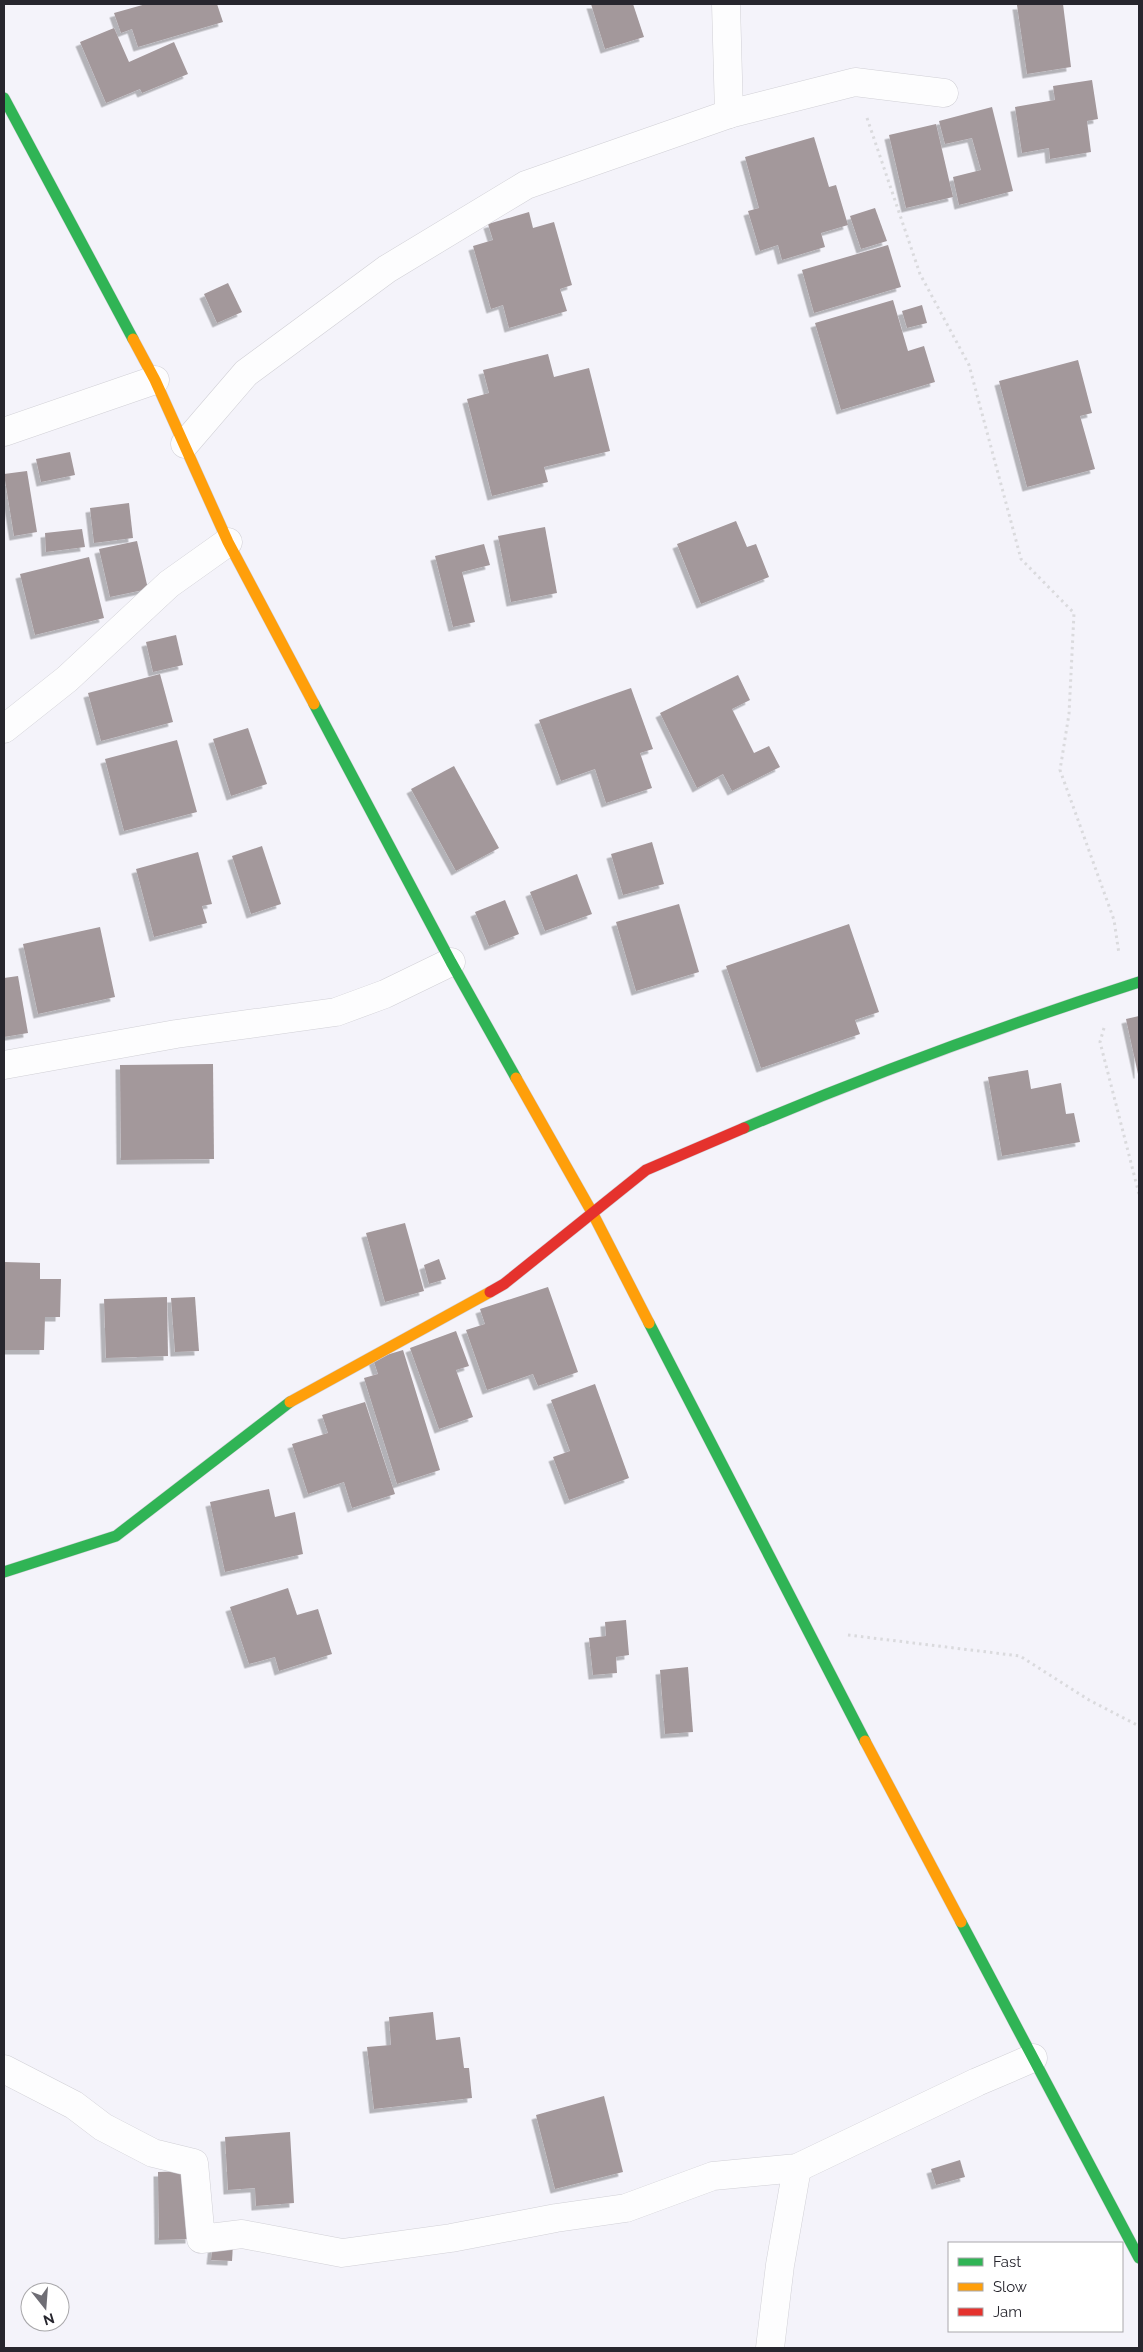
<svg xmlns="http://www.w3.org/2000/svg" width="1143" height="2352" viewBox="0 0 1143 2352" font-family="Raleway,sans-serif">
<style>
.building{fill:#a3989b;filter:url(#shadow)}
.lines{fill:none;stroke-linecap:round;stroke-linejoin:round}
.street-casing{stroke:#d1d0d6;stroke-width:29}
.fast-casing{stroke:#d1d0d6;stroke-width:12}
.slow-casing{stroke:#d1d0d6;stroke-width:12}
.jam-casing{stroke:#d1d0d6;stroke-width:12}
.path{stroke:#dadadd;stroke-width:3;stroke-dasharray:2.5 4;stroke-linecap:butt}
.street{stroke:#fdfdfe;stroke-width:28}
.fast{stroke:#30b455;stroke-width:11}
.slow{stroke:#ff9f0a;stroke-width:11}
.jam{stroke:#e5322d;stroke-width:11}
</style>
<defs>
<filter id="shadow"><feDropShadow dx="-4.5" dy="4.5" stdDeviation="0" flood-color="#0004"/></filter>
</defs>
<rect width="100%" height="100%" fill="#f4f3fa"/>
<g class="building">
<path d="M146,4H217L223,22L138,47L132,29L121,33L114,13Z"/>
<path d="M591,4H633L644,37L605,49Z"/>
<path d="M1063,4L1071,67L1027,74L1017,5Z"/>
<path d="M114,28L129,62L174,42L188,74L142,93L140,89L106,103L80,42Z"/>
<path d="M1092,80L1098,119L1087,121L1091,152L1050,159L1049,148L1022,153L1015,107L1055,100L1053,86Z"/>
<path d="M992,107L1013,191L959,205L953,177L981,170L972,138L945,144L939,121Z"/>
<path d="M936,124L953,197L906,208L889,135Z"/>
<path d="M814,137L829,187L836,185L848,225L821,233L825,247L782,260L778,245L760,251L748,211L759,208L745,157Z"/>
<path d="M875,208L887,241L861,249L850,216Z"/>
<path d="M529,212L533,228L554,222L572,285L560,289L567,311L509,328L503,305L491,309L473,246L493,240L488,224Z"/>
<path d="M888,245L901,287L814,313L802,270Z"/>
<path d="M228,283L242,312L217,323L204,294Z"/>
<path d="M893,300L908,351L924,346L935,382L841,410L815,323Z"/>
<path d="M922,305L927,323L907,328L902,311Z"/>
<path d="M548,354L554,377L589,368L610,451L544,467L548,482L492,496L467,399L489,393L483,370Z"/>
<path d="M1078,360L1092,413L1080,416L1095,469L1027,487L999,381Z"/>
<path d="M70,452L75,475L41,482L36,459Z"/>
<path d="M27,471L37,532L14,536L4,474Z"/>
<path d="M129,503L133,538L94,543L90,508Z"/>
<path d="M736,521L747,547L756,544L769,577L701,604L677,544Z"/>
<path d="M545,527L557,593L511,602L498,536Z"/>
<path d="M82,529L85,547L46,552L45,533Z"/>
<path d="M137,541L148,589L110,597L99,549Z"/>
<path d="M484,544L490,565L462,572L475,622L453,627L435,556Z"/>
<path d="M89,557L104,618L35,635L20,574Z"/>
<path d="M176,635L183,665L153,672L146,642Z"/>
<path d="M160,674L173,722L101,741L88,693Z"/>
<path d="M738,675L750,700L732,709L754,753L769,746L780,767L732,791L723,774L697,788L660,713Z"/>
<path d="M631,688L653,749L640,753L652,788L606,803L595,769L561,781L539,720Z"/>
<path d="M248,728L267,784L231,796L213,739Z"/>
<path d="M177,740L197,812L124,831L105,759Z"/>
<path d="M454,766L499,848L456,871L411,789Z"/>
<path d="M652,842L664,884L623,895L611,854Z"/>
<path d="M262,846L281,904L251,914L232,856Z"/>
<path d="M198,852L212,904L202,906L207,923L154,937L136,869Z"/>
<path d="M577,874L592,914L545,931L530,892Z"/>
<path d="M505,900L519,934L489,946L475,912Z"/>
<path d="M679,904L699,972L636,991L616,922Z"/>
<path d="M849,924L879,1012L855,1020L860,1034L761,1068L726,966Z"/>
<path d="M100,927L115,997L38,1014L23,944Z"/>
<path d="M18,976L28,1033L4,1037V978Z"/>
<path d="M1139,1016V1074H1138L1126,1019Z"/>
<path d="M213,1064L214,1159L121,1160L120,1065Z"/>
<path d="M1028,1070L1031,1089L1061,1083L1066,1114L1074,1113L1080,1142L1002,1156L988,1077Z"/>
<path d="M405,1223L424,1291L385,1302L366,1233Z"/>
<path d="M439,1259L446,1279L429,1284L424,1265Z"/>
<path d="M4,1262L40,1263V1279H61L60,1317H45L44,1350H4Z"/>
<path d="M548,1287L578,1372L538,1386L533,1374L487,1390L466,1330L485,1324L480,1309Z"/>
<path d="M167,1297L168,1356L106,1358L104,1299Z"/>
<path d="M195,1297L199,1351L175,1352L171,1298Z"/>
<path d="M456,1331L469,1366L456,1370L473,1417L439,1429L410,1348Z"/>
<path d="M403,1350L440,1470L397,1484L364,1378L378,1374L373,1359Z"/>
<path d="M595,1384L629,1478L569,1500L553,1457L570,1451L551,1400Z"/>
<path d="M365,1402L395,1494L352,1508L344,1482L308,1494L292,1444L328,1433L322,1415Z"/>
<path d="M269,1489L275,1517L295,1512L303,1554L225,1572L210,1502Z"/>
<path d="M288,1588L297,1615L318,1609L332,1654L279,1671L275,1657L249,1664L230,1607Z"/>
<path d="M626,1620L629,1655L616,1657L617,1673L593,1675L589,1638L606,1636L605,1622Z"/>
<path d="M688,1667L693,1732L665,1734L660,1670Z"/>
<path d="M433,2012L436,2040L460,2037L464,2068H469L472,2098L374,2109L367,2047L391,2045L389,2017Z"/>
<path d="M604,2096L623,2172L555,2189L536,2115Z"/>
<path d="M290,2132L294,2203L256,2206L255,2188L228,2190L225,2137Z"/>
<path d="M960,2160L965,2177L936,2185L931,2169Z"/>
<path d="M188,2171L190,2239L159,2240L158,2172Z"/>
<path d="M213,2243L233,2244L232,2261L211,2260Z"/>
</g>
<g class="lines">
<defs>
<g id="street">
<path d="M726,4L729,114"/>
<path d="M4,432L155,380"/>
<path d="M185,444L246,373L387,269L526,185L729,114L855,82L944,93"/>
<path d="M4,729L67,679L169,584L228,542"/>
<path d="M4,1065L176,1034L336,1012L385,994L451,962"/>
<path d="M4,2069L74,2105L103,2127L153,2153L194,2163L201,2239L242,2234L342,2253L451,2238L556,2218L626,2208L713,2176L797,2168L977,2082L1033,2058"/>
<path d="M770,2348L780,2265L797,2168"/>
</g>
<g id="fast">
<path d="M4,98L133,339"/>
<path d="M314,704L451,962L516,1078"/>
<path d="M744,1128C874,1073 1005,1025 1139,982"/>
<path d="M649,1323L865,1741"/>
<path d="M4,1572L116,1536L290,1402"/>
<path d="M961,1922L1139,2258"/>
</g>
<g id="slow">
<path d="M133,339L155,380L228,542L314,704"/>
<path d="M516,1078L593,1214L649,1323"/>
<path d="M290,1402L490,1292"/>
<path d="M865,1741L961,1922"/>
</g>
<path id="jam" d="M490,1292L504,1284L646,1170L744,1128"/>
</defs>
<use href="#street" class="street-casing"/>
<use href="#fast" class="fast-casing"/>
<use href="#slow" class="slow-casing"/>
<use href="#jam" class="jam-casing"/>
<g class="path">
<path d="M867,118L920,274L969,365L1021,559L1074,613L1069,714L1060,770L1114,920L1119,954"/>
<path d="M1104,1028L1100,1042L1139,1194"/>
<path d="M848,1635L1020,1656L1089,1700L1139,1726"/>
</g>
<use href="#street" class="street"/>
<use href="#fast" class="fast"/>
<use href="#slow" class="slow"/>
<use href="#jam" class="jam"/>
</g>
<rect width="1143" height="2352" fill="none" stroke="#27262e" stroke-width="10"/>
<rect x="948" y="2242" width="175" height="90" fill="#ffffff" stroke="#a9a8ab"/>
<rect x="958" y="2258" width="25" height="8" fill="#30b455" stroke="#a9a8ab"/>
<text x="993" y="2267" font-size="15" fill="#27262e">Fast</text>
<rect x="958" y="2283" width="25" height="8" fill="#ff9f0a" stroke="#a9a8ab"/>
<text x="993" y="2292" font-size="15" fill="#27262e">Slow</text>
<rect x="958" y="2308" width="25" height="8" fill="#e5322d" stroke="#a9a8ab"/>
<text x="993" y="2317" font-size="15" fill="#27262e">Jam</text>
<g transform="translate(45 2307) rotate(163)"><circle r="24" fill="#ffffff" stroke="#a9a8ab"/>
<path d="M0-4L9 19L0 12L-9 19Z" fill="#6f6e75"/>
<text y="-8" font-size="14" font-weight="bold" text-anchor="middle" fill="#27262e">N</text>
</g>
</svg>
